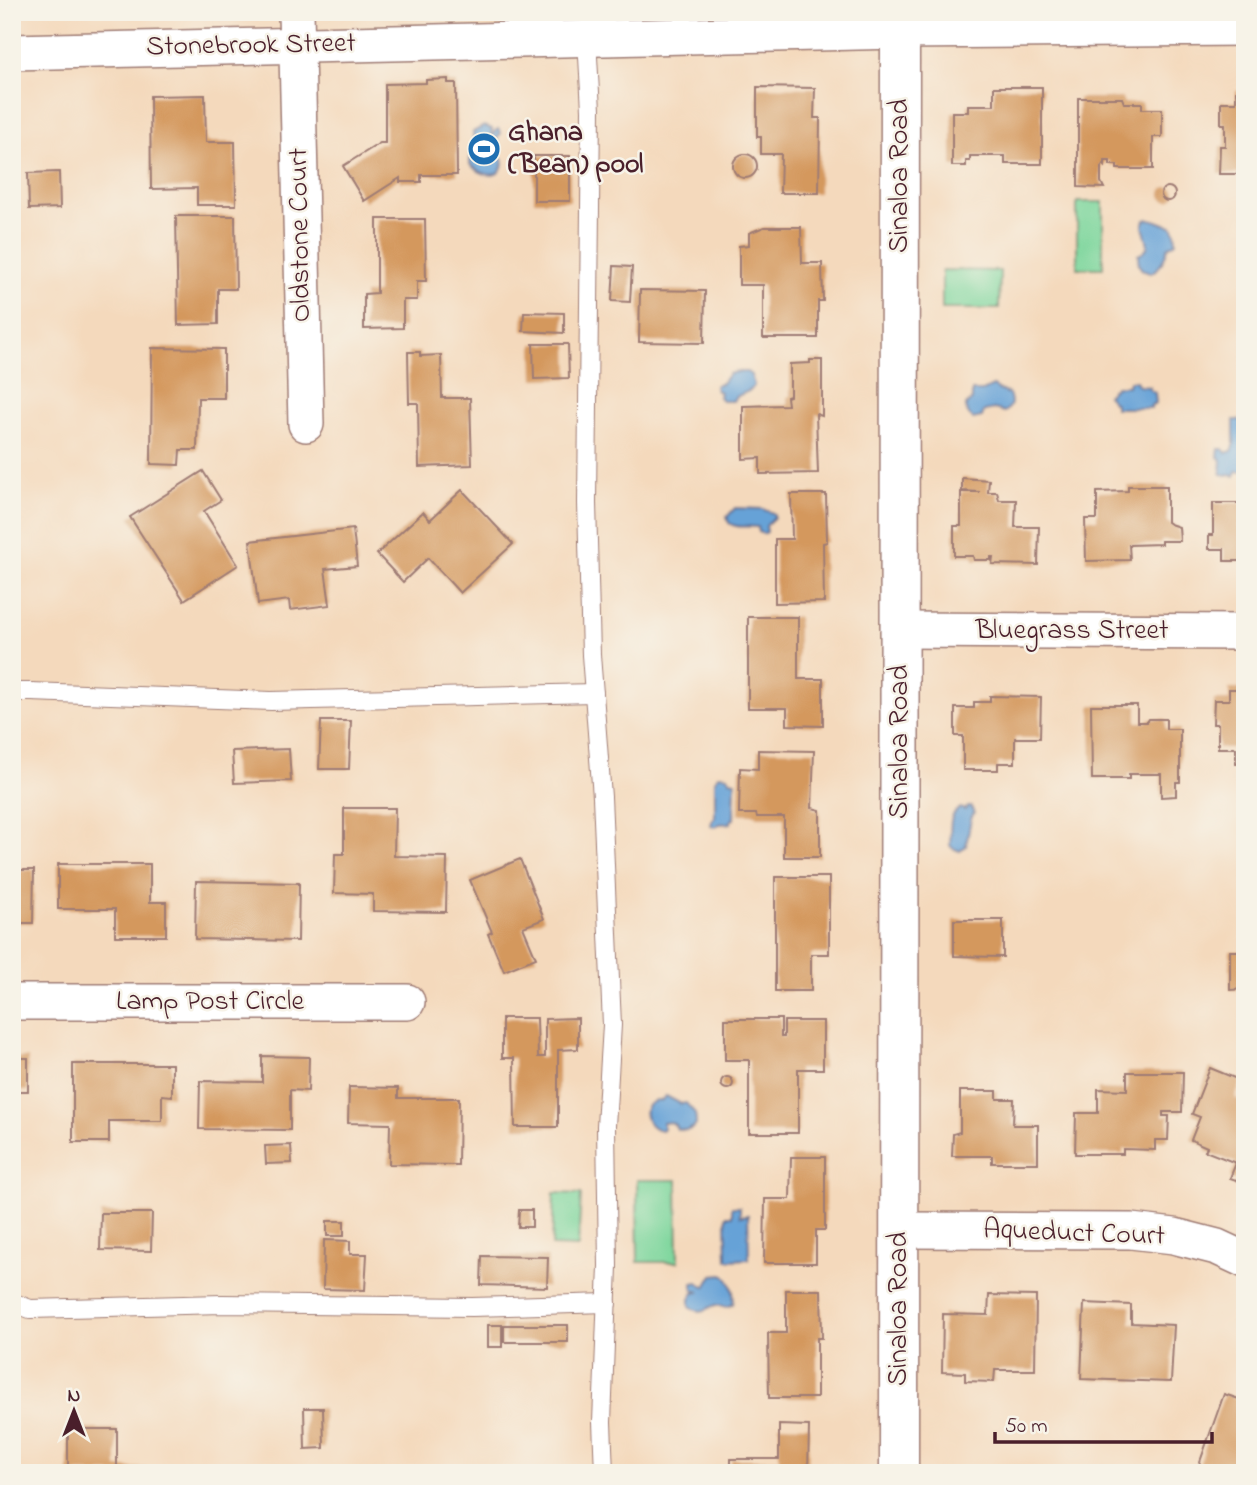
<svg xmlns="http://www.w3.org/2000/svg" width="1257" height="1485" viewBox="0 0 1257 1485" font-family="'Indie Flower',sans-serif">
<style>
.green{fill:#7dd69c;stroke:#647a64;stroke-width:2}
.water{fill:#66a2d7;stroke:#586081;stroke-width:2}
.building{fill:#d4985d}
.lines{fill:none;stroke-linecap:round;stroke-linejoin:round}
.service-casing{stroke:#9f7c74;stroke-width:20}
.minor-casing{stroke:#9f7c74;stroke-width:38}
.tertiary-casing{stroke:#9f7c74;stroke-width:41}
.service{stroke:#fff;stroke-width:18}
.minor{stroke:#fff;stroke-width:35}
.tertiary{stroke:#fff;stroke-width:38}
.labels{text-anchor:middle;dominant-baseline:central;stroke-width:5;stroke-linejoin:round;paint-order:stroke}
.street-label{font-size:28px;fill:#4a1f2b;stroke:#f7f3e8}
.poi-label{font-size:28px;font-weight:bold;fill:#4a1f2b;stroke:#f7f3e8;text-anchor:start}
</style>
<rect width="100%" height="100%" fill="#f7f3e8"/>
<filter id="ink" filterUnits="userSpaceOnUse"><feTurbulence type="fractalNoise" baseFrequency=".0143" numOctaves="2"/><feDisplacementMap in="SourceGraphic" scale="14" xChannelSelector="R" yChannelSelector="G"/><feConvolveMatrix kernelMatrix="1 2 1 2 8 2 1 2 1" color-interpolation-filters="sRGB"/></filter>
<filter id="wash" filterUnits="userSpaceOnUse"><feTurbulence type="fractalNoise" baseFrequency=".00686" numOctaves="4" result="noise"/><feDisplacementMap in="SourceGraphic" scale="28" xChannelSelector="R" yChannelSelector="G"/><feGaussianBlur stdDeviation="1.57" result="paint"/><feColorMatrix in="noise" values="0 0 0 0 0 0 0 0 0 0 0 0 0 0 0 0 0 1.4 0 .05"/><feComposite in="paint" operator="in"/></filter>
<g filter="url(#wash)">
<rect width="100%" height="100%" fill="#f4d9bc"/>
<g class="green">
<rect x="1077" y="202" width="26" height="66"/>
<path d="M942,270L1000,271L999,309H942Z"/>
<path d="M637,1180H677L678,1262H638Z"/>
<path d="M554,1193L581,1194L578,1247L552,1246Z"/>
</g>
<g class="water">
<path d="M484,126L492,129L491,135H494V132L498,129L501,133L496,140L499,142L496,146L495,152L503,160C503,183 480,175 470,164V152L474,147L473,132Z"/>
<path d="M1148,219C1157,219 1163,225 1172,226L1175,232L1176,242L1168,247C1165,258 1161,267 1151,273C1140,271 1138,266 1138,255C1155,248 1145,239 1143,226L1145,220Z"/>
<path d="M737,372H747L751,375L754,385L751,390L735,397L733,401H723L719,397L720,392L716,390L715,386L717,384L722,383L729,374Z"/>
<path d="M1129,381H1136L1139,386L1149,387L1150,390L1155,393L1156,403L1151,405V408H1115V404L1107,395L1116,386H1128Z"/>
<path d="M993,386L999,390L1009,394C1012,402 1012,406 1005,412L994,409L984,411L982,417L973,419C968,415 965,411 966,405L972,400V391H983Z"/>
<path d="M1234,420H1245V471H1236L1235,476L1221,474L1222,460L1218,457L1219,449H1223L1226,453L1232,451L1234,447Z"/>
<path d="M735,508L763,509C767,512 771,511 774,514V517L766,526L767,532L763,534L759,532L758,527C748,525 737,529 729,523L727,517Z"/>
<path d="M718,775L728,776L730,780L735,781L734,819L731,820V823L719,824L715,827L711,826L712,821L715,817V780Z"/>
<path d="M968,807H971L974,813L971,818L966,846L960,851L952,848L950,845C952,831 946,815 961,808L965,810Z"/>
<path d="M666,1096L681,1104L686,1103C694,1113 696,1110 696,1125C690,1131 686,1131 677,1129L675,1125L671,1122L663,1123V1129L660,1130C642,1125 639,1100 661,1101Z"/>
<path d="M732,1207H740V1216L748,1215L749,1259L727,1260L726,1216H732Z"/>
<path d="M723,1274C731,1280 735,1294 733,1304L727,1307C724,1306 719,1305 716,1305C704,1308 703,1316 690,1306V1299L694,1293L699,1292L698,1291H695L693,1288V1283L698,1282L702,1286L706,1287L713,1275Z"/>
</g>
<g id="blocks">
<g class="building">
<path d="M448,79V83H456L457,175H421V182H400V178L364,201L343,166L380,143H385V84L426,83V80Z"/>
<path d="M757,87L815,88L814,118H820L819,193H780L781,154H761V137H757Z"/>
<path d="M994,87H1042V164H1005V156H970V161H966V166H952V112H968V105H994Z"/>
<path d="M1236,91H1245V174H1219L1220,146H1225V124H1221V102H1236Z"/>
<path d="M205,95L206,142H235L236,205H197V188L151,189L150,96Z"/>
<path d="M1078,98H1122L1124,103H1142V109H1162V137H1153V169H1117V165H1110V161H1105V166L1103,164L1101,167V182L1104,188L1078,187Z"/>
<circle cx="745" cy="166" r="12"/>
<rect x="534" y="156" width="36" height="45"/>
<path d="M59,172L60,208L29,209L28,173Z"/>
<circle cx="1168" cy="194" r="7"/>
<path d="M176,216H235L236,289H218V324L178,325Z"/>
<path d="M377,219H425L426,281H417V300H403V328L364,329V294L377,293Z"/>
<path d="M764,227H801L802,263H822L823,301H818V338H763V285H739V246L749,245V233Z"/>
<path d="M614,266L632,267L630,302L612,301Z"/>
<path d="M640,290L705,291L704,343L639,342Z"/>
<path d="M524,312L564,313V333L523,331Z"/>
<path d="M533,344H568L569,378L534,379Z"/>
<path d="M152,348L224,349V398H198L197,450H180L179,465L151,464Z"/>
<path d="M408,352H420V356L441,355L442,398H470L472,465L419,467L418,403H409Z"/>
<path d="M810,360H822V416L816,414L818,473L760,474V458L743,459V406L788,405L787,397L790,396V364L810,363Z"/>
<path d="M203,471L221,500L204,511L238,565L184,600L130,517Z"/>
<path d="M962,478L989,480L988,492H997L999,500H1016L1015,527H1039L1038,565L992,564L993,557H991V560H974L973,556H954V526H961V492H980L962,491Z"/>
<path d="M1128,486H1167V522L1170,524L1179,527L1180,541H1161V544L1129,545L1130,560L1086,561L1085,519H1097V492L1128,491Z"/>
<path d="M462,490L513,544L460,593L428,558L403,582L377,554L423,512L430,520Z"/>
<path d="M791,494H826L827,542L823,543L824,602L775,603V539H792Z"/>
<path d="M1213,503H1245V561H1224V549H1209V535H1213Z"/>
<path d="M353,529L357,566L325,569L330,605L290,610L289,600L258,604L250,541Z"/>
<path d="M748,617H798V679H823V726L787,725V708H748Z"/>
<path d="M1229,689H1245V764H1236V748H1218V724H1213L1214,700H1229Z"/>
<path d="M990,696L1041,697L1040,738H1015V763H998V770H963V736H955V708H974V702H990Z"/>
<path d="M1091,705H1137V722H1147L1149,719H1166V729H1180V782H1176V796L1161,797V774H1129V779H1092Z"/>
<path d="M321,721H351L349,769H319Z"/>
<path d="M289,749L291,781L234,783L232,751Z"/>
<path d="M758,750L814,751L812,808L820,810V857H784V817H757L756,814H739L740,768L758,769Z"/>
<path d="M344,808H395L394,856L447,857L446,912L373,911V894L334,893L335,854H344Z"/>
<path d="M520,859L544,919L523,927L536,958L504,971L488,934L492,932L470,880Z"/>
<path d="M58,864H150V902H166V936H115V909H58Z"/>
<path d="M12,870H34L33,923H12Z"/>
<path d="M775,877H829V954H811V991H775Z"/>
<path d="M196,881L299,883L298,941L195,939Z"/>
<path d="M954,920H1003V957L954,956Z"/>
<path d="M1230,951H1245V989L1230,990Z"/>
<path d="M502,1018H537L538,1057H545V1019L578,1018V1049L558,1050V1127H515L514,1058H502Z"/>
<path d="M725,1019H781V1037H784V1021H823V1069H798V1133H749V1060H725Z"/>
<path d="M262,1056L309,1057L308,1091L290,1090V1130L199,1129L200,1081L262,1082Z"/>
<rect x="12" y="1058" width="16" height="33"/>
<path d="M73,1064H172V1096L162,1095V1121H109V1142H73Z"/>
<path d="M1210,1068L1242,1081L1235,1098L1245,1102V1183L1230,1178L1236,1163L1205,1151L1207,1147L1191,1140L1200,1117L1192,1114Z"/>
<path d="M1127,1072H1183L1182,1112H1163V1116H1169L1168,1140H1155V1150L1123,1149V1154H1075L1076,1113H1098V1089L1127,1090Z"/>
<circle cx="727" cy="1083" r="6"/>
<path d="M349,1087L398,1088V1098H459L458,1165L389,1164L390,1124L348,1123Z"/>
<path d="M960,1091H997V1099H1014L1013,1125H1038V1163H992V1156H952L953,1134L960,1132Z"/>
<path d="M291,1145L292,1163L266,1164L265,1146Z"/>
<path d="M791,1157H825V1230H816V1263H764L765,1199H790Z"/>
<path d="M519,1210H532V1227H518Z"/>
<path d="M101,1213H152L151,1251L100,1250Z"/>
<rect x="327" y="1221" width="17" height="15"/>
<path d="M324,1240L350,1241V1254H367L365,1290L323,1289Z"/>
<path d="M482,1256L548,1257L547,1287L481,1285Z"/>
<path d="M786,1290H821L822,1338H817V1398H769L768,1333H786Z"/>
<path d="M989,1295L1036,1296L1035,1370H995L994,1382L965,1381V1373L942,1372L943,1314L988,1315Z"/>
<path d="M1084,1303L1131,1305V1323L1174,1325L1171,1382L1081,1379Z"/>
<rect x="488" y="1325" width="14" height="22"/>
<rect x="504" y="1325" width="64" height="17"/>
<path d="M1224,1394L1245,1401V1473H1196Z"/>
<path d="M304,1408H323L324,1448L305,1449Z"/>
<path d="M779,1425L809,1426L808,1473H731V1459H779Z"/>
<path d="M68,1429H117V1468H164V1473H68Z"/>
</g>
</g>
</g>
<g filter="url(#ink)">
<use href="#blocks" fill-opacity="0" stroke="#9f7c74" stroke-width="2"/>
<g class="lines">
<defs>
<g id="service">
<path d="M587,39L591,110L587,503L591,655L602,797L612,1025L606,1126L608,1266L602,1422L604,1473"/>
<path d="M12,692H31L271,701L594,693"/>
<path d="M12,1302L30,1309L222,1304L472,1307L607,1303"/>
</g>
<g id="minor">
<path d="M296,12L306,424"/>
<path d="M12,52L900,31L1245,28"/>
<path d="M900,630L1245,632"/>
<path d="M12,1002H407"/>
<path d="M899,1230L1131,1231L1174,1236L1217,1247L1245,1260"/>
</g>
<path id="tertiary" d="M899,1473L900,12"/>
</defs>
<use href="#service" class="service-casing"/>
<use href="#minor" class="minor-casing"/>
<use href="#tertiary" class="tertiary-casing"/>
<use href="#service" class="service"/>
<use href="#minor" class="minor"/>
<use href="#tertiary" class="tertiary"/>
</g>
</g>
<defs>
<symbol id="stadium-disc" viewBox="-11 -11 22 22"><circle r="9.5" fill="#1f6fb2" stroke="#f7f3e8"/><path d="M0-5a6.5 5 0 1 0 0 10a6.5 5 0 1 0 0-10ZM-3.5-1.8h7v3.6h-7Z" fill="#fff"/></symbol>
</defs>
<g fill-rule="evenodd">
<use href="#stadium-disc" x="465" y="130" width="38" height="38"/>
</g>
<g class="labels">
<g class="street-label">
<text transform="translate(251 46) rotate(-1)">Stonebrook Street</text>
<text transform="translate(900 176) rotate(-90)">Sinaloa Road</text>
<text transform="translate(301 235) rotate(-91)">Oldstone Court</text>
<text x="1072" y="631">Bluegrass Street</text>
<text transform="translate(900 742) rotate(-90)">Sinaloa Road</text>
<text x="210" y="1002">Lamp Post Circle</text>
<text transform="translate(1074 1234) rotate(2)">Aqueduct Court</text>
<text transform="translate(899 1309) rotate(-90)">Sinaloa Road</text>
</g>
<g class="poi-label">
<text x="508" y="133">Ghana<tspan x="508" dy="32">(Bean) pool</tspan></text>
</g>
</g>
<rect width="1257" height="1485" fill="none" stroke="#f7f3e8" stroke-width="42"/>
<g transform="translate(74 1411)" stroke="#f7f3e8" stroke-width="5" paint-order="stroke">
<path d="M0-5L12 26L0 18L-12 26Z" fill="#4a1f2b"/>
<text y="-10" font-size="19" font-weight="bold" text-anchor="middle" fill="#4a1f2b">N</text>
</g>
<path d="M995 1432v10h217v-10" fill="none" stroke="#4a1f2b" stroke-width="3.5"/>
<text x="1005" y="1432" font-size="21" fill="#4a1f2b" stroke="#f7f3e8" stroke-width="5" paint-order="stroke">50 m</text>
</svg>
